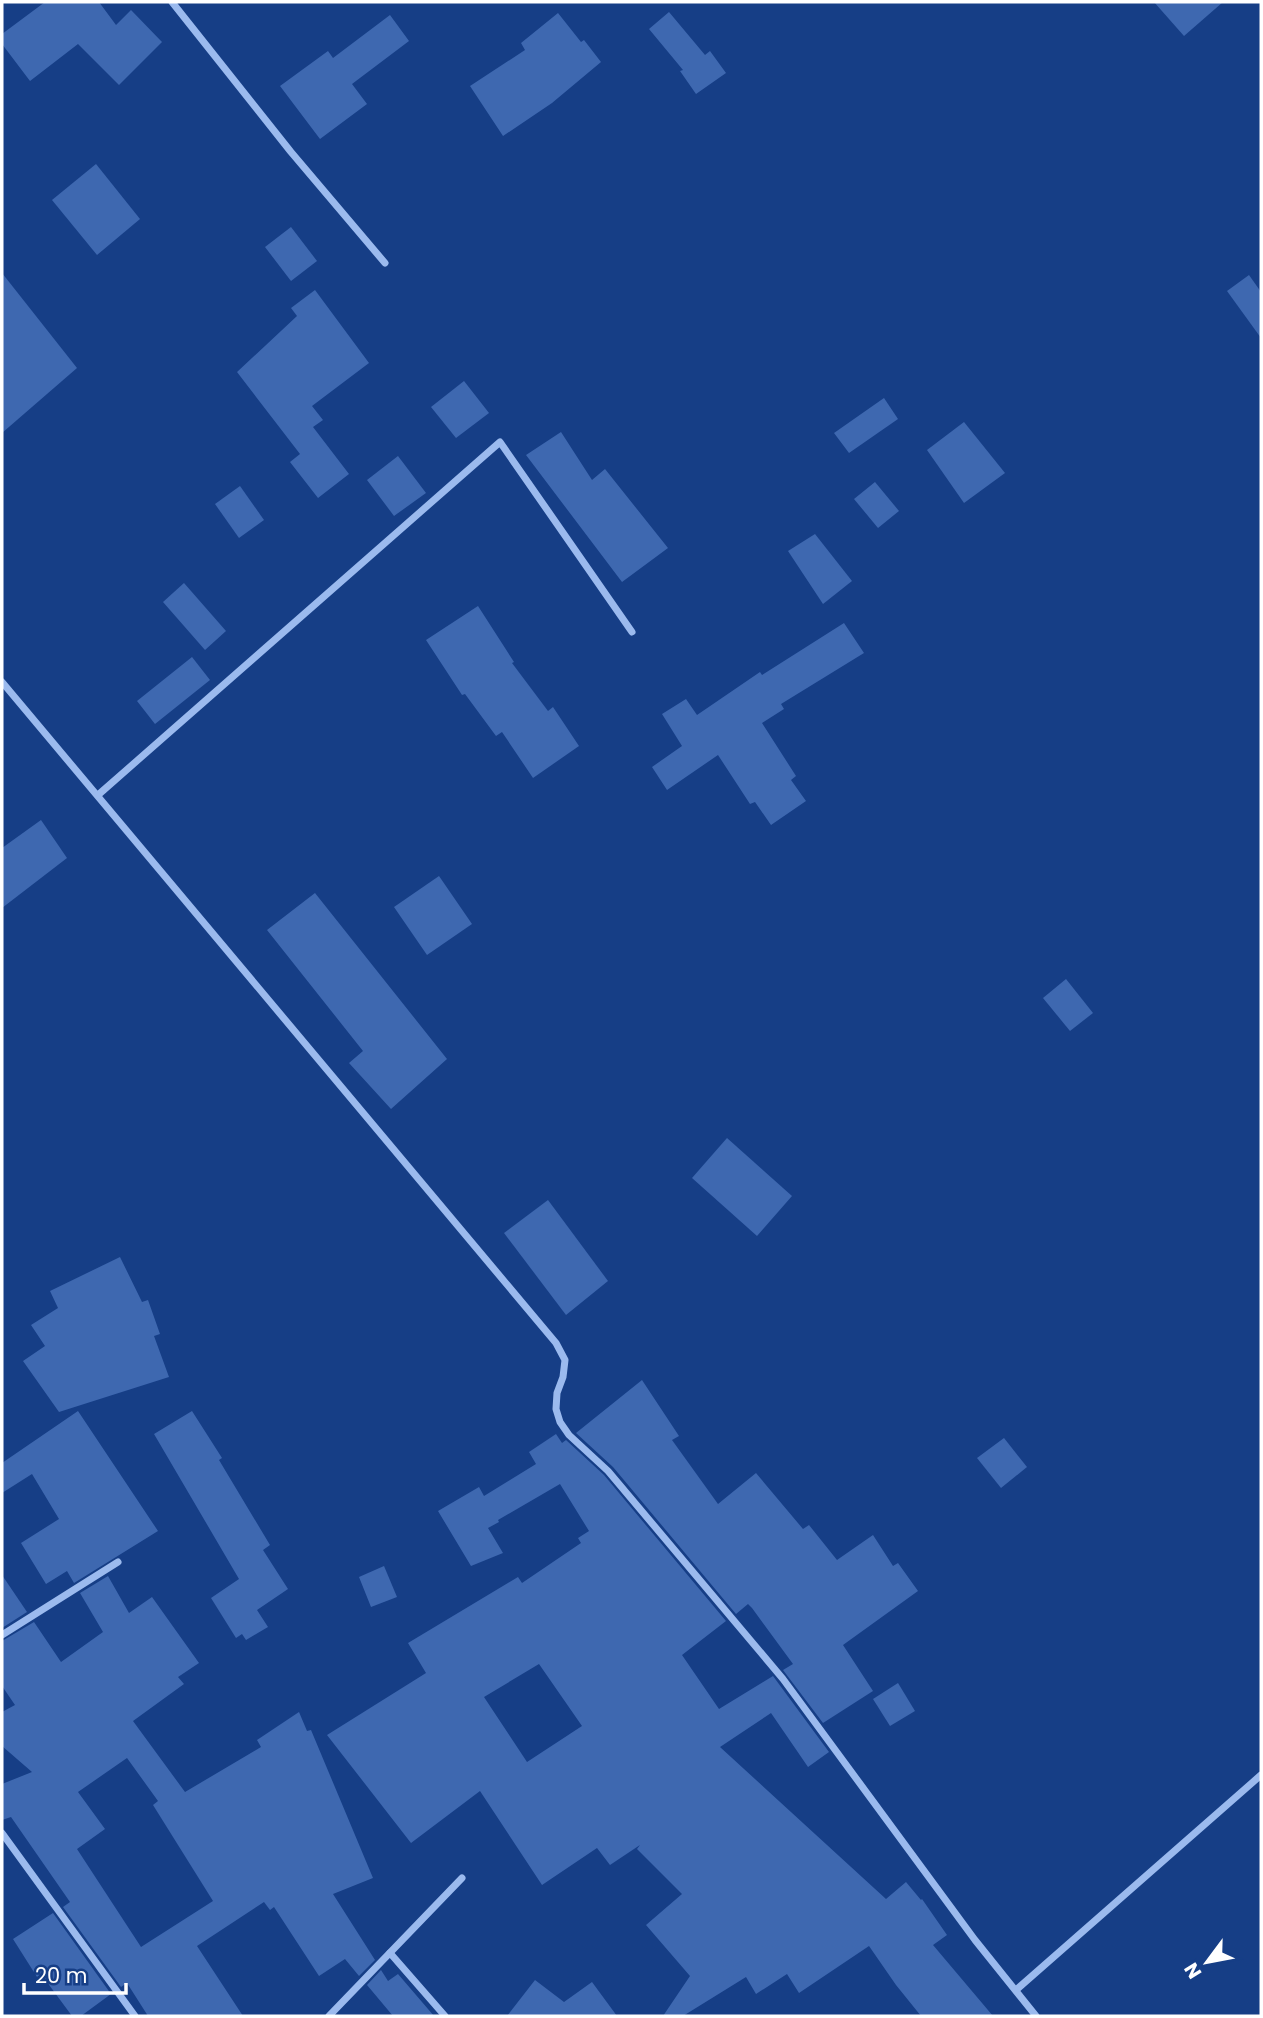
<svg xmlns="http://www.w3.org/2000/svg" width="1263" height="2018" viewBox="0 0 1263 2018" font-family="Poppins,sans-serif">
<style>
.building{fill:#3e68b0;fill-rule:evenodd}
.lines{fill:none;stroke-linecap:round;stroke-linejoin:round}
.minor{stroke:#9bbaee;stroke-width:7}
</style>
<rect width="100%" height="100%" fill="#163e86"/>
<g class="building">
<path d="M45,2H99L116,25L131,10L162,42L119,85L78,44L30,81L2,44V34Z"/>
<path d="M1154,2H1223L1184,36Z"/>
<path d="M669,12L705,55L710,51L726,73L696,94L680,71L683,70L649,29Z"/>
<path d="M558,13L581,42L584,40L601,62L552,103L503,136L470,86L525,50L521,43Z"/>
<path d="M390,15L409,41L352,84L367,104L320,139L280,86L328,51L333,58Z"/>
<path d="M96,164L140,219L97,255L52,200Z"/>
<path d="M291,227L317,261L291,281L265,247Z"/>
<path d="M2,273L77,368L2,433Z"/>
<path d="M1249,275L1261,292V338L1227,291Z"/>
<path d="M315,290L369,363L312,406L323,420L313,427L349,474L318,498L290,462L300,454L237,372L297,316L291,308Z"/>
<path d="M464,381L489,413L456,438L431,407Z"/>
<path d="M884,398L898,419L849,453L834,433Z"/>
<path d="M964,422L1005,473L964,503L927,450Z"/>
<path d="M561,432L592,480L605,469L668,548L622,582L526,455Z"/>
<path d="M398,456L426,493L394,516L367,480Z"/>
<path d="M875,482L899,511L878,528L854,499Z"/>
<path d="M240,486L264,520L239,538L215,504Z"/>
<path d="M815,534L852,581L823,604L788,551Z"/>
<path d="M184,583L226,631L205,650L163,602Z"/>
<path d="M478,606L514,662L512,663L548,711L553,707L579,746L533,778L502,732L496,736L465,694L462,695L426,640Z"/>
<path d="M844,623L864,653L781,704L784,709L762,723L796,776L791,780L806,801L771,825L755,802L750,804L718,755L667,790L652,767L682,746L662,714L686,699L697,715L760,672L762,675Z"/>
<path d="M192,657L210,680L155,724L137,701Z"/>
<path d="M41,820L67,858L2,908V848Z"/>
<path d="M439,876L472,924L427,955L394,907Z"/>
<path d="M315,893L447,1059L391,1109L349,1063L363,1051L267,930Z"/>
<path d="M1066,979L1093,1013L1070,1031L1043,998Z"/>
<path d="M727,1138L792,1196L757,1236L692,1178Z"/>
<path d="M548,1200L608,1281L566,1315L504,1233Z"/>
<path d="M120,1257L142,1302L148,1300L160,1334L154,1336L169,1377L59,1412L23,1361L45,1346L31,1325L58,1308L50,1291Z"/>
<path d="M642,1380L679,1436L672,1440L718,1504L756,1473L803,1529L809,1525L837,1560L873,1535L893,1566L898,1563L918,1591L843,1645L873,1691L823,1723L783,1670L793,1664L752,1608L748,1604L736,1614L613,1467L576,1433Z"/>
<path d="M78,1411L158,1531L74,1583L67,1571L46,1584L21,1543L59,1519L32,1474L2,1493V1463Z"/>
<path d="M192,1411L222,1458L219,1460L270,1545L263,1550L288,1589L257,1610L268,1627L246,1640L242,1634L236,1638L211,1598L239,1579L154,1434Z"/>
<path d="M556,1434L562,1443L566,1440L604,1475L726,1621L682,1655L719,1709L773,1676L829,1752L808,1767L771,1713L720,1747L886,1899L906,1882L921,1900L922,1899L947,1935L933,1945L993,2016H921L896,1985L869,1946L799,1993L787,1974L756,1994L746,1977L683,2016H663L690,1976L646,1925L682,1894L637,1849L640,1845L610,1865L597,1848L542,1885L480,1791L411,1843L327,1735L426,1673L408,1643L518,1577L522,1583L581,1543L578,1538L589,1531L560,1484L498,1520L499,1522L488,1528L503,1553L471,1566L438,1511L479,1487L484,1496L536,1464L529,1452ZM539,1664L582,1726L527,1762L484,1697Z"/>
<path d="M1004,1438L1027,1467L1001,1488L977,1458Z"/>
<path d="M384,1566L397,1597L371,1607L359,1577Z"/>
<path d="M2,1575L27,1612L2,1628Z"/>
<path d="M108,1576L129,1613L152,1597L199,1663L178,1677L184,1684L133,1721L185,1792L261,1747L257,1740L299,1712L307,1731L311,1730L373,1878L333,1894L375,1960L359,1976L345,1959L319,1976L274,1907L270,1910L264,1902L197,1946L243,2016H148L127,1983L121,1987L63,1907L70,1902L11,1817L2,1820V1784L32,1772L2,1746V1712L15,1705L2,1686V1641L34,1622L61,1662L103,1632L80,1593ZM127,1758L158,1801L153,1805L213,1901L141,1947L77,1849L105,1829L78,1792Z"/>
<path d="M898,1683L915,1711L890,1726L873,1699Z"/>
<path d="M53,1913L111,1994L81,2016H72L41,1974L37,1977L13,1939Z"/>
<path d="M381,1970L388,1981L398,1974L434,2016H393L367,1985Z"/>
<path d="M535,1980L564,2002L592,1982L617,2016H507Z"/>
</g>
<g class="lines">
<g class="minor">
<path d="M172,2L291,152L385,263"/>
<path d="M2,682L556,1343L565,1360L563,1377L557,1393L556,1409L560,1422L569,1435L608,1471L783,1679L975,1940L1036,2016"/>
<path d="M98,795L500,442L632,632"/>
<path d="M2,1635L118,1562"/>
<path d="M2,1833L135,2016"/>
<path d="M390,1953L445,2016"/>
<path d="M1016,1990L1261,1775"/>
<path d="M329,2016L462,1878"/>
</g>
</g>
<rect width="1263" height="2018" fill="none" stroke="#ffffff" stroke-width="7"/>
<g transform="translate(1207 1962) rotate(238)" stroke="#163e86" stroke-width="5" paint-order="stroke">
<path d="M0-5L12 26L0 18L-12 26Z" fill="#ffffff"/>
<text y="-10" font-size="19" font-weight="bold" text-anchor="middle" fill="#ffffff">N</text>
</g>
<path d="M24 1983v10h102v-10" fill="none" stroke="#ffffff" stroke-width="3.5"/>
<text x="35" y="1983" font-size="21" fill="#ffffff" stroke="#163e86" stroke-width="5" paint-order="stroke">20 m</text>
</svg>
